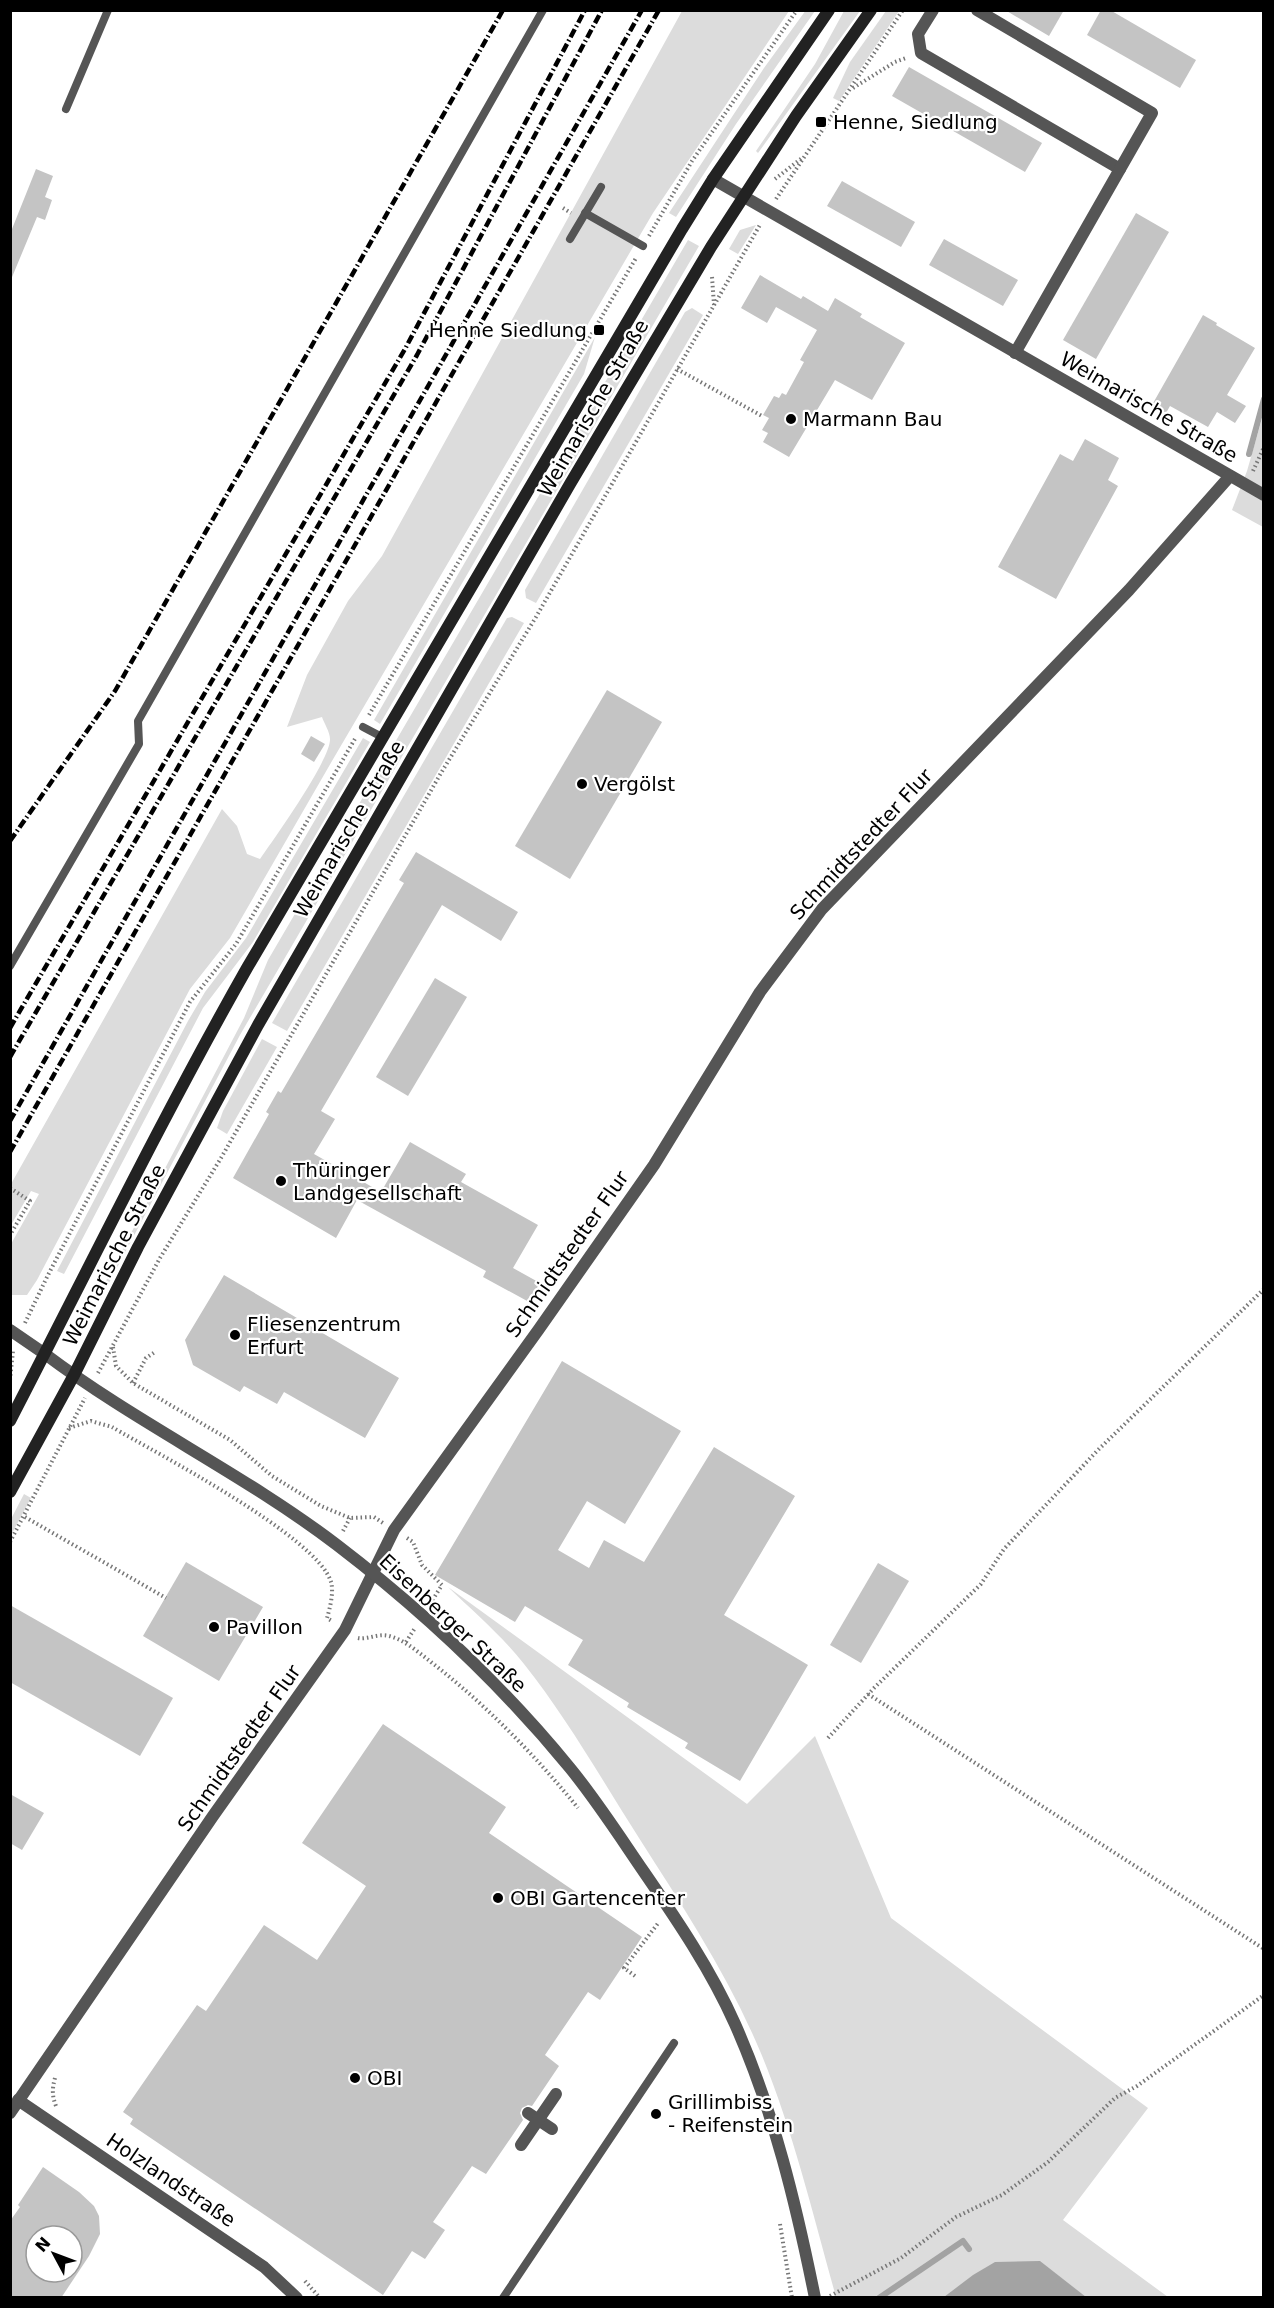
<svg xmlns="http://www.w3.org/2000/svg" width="1274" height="2308" viewBox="0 0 1274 2308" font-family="'DejaVu Sans',sans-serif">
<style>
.green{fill:#dcdcdc}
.water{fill:#a3a3a3}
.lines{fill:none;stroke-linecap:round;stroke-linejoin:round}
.stream{stroke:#a3a3a3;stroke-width:6}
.building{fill:#c4c4c4;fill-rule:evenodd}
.path{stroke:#777;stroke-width:4;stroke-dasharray:1.5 3;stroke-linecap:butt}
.service{stroke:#555;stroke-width:8}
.pedestrian{stroke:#555;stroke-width:12}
.minor{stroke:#555;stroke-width:12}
.tertiary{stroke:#555;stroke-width:12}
.secondary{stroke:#222;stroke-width:12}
.rail{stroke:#000;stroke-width:4.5;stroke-dasharray:9 3 1.5 3;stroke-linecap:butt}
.poi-dot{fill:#000;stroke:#fff;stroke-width:2}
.labels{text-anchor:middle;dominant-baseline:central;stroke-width:4.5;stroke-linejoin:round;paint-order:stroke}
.poi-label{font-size:20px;fill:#000;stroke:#fff;text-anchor:start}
.street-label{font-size:20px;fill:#000;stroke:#fff}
</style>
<rect width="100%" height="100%" fill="#fff"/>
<g class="green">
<path d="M806,10L815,11L736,124L676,217L669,213L764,68Z"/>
<path d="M682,11H789L653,213L332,761L230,938L190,989L37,1280L27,1295H11V1244L39,1194L31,1191L11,1225V1184L222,809L237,826L247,854L260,859C274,839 331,759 330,739C330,732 324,723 322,717L287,727L307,675L348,601L382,556Z"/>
<path d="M844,11H860L758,153L756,151L815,64Z"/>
<path d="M886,11H899L839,101L833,98L850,62Z"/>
<path d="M756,225L738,254L729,249L740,230Z"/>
<path d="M688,240L699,246L240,1035L101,1298L98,1296L244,1018L268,960Z"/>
<path d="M692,308L703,315L536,603L526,598L525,590L685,312Z"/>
<path d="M595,337L584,374L380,724L374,720Z"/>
<path d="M1263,415V527L1232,510L1247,471Z"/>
<path d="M512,617L524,623L287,1031L272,1023L507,618Z"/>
<path d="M363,738L370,742L253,942L203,1008L64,1274L57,1271L188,1021L205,992L246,938Z"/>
<path d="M262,1039L277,1047L227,1134L217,1128L223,1111Z"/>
<path d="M24,1494L31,1498L11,1535V1519Z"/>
<path d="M448,1587L747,1804L815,1736L891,1918L1148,2108L1063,2220L1168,2297H836C813,2215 793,2130 760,2051C728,1975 683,1907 639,1838C602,1780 567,1718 524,1664C502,1636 474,1612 448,1587Z"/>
</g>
<path class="water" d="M1040,2261L1086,2297H944L973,2275L995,2262Z"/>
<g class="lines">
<g class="stream">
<path d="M1249,454L1264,399"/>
<path d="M879,2298L963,2241L969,2249"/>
</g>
</g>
<g class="building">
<path d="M1005,10H1064L1049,36Z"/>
<path d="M1101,10H1110L1196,60L1180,88L1087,35Z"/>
<path d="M909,67L1042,143L1025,172L892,96Z"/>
<path d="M36,169L53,176L45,197L52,200L45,220L37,217L10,282V234Z"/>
<path d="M842,181L915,222L901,247L827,206Z"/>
<path d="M1136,213L1169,232L1096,359L1063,340Z"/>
<path d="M944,239L1018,280L1003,306L929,265Z"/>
<path d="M760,275L801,299L803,296L828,311L835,298L862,314L860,317L905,343L872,400L835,380L789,457L763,442L768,433L762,430L769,418L763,415L774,396L779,398L782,393L786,395L804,362L800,360L817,330L776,307L767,323L741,308Z"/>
<path d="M1203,315L1217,323L1216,325L1255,348L1227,395L1246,406L1235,423L1217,412L1208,427L1170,406L1166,413L1152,405Z"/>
<path d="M1085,439L1119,458L1108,480L1118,486L1056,599L998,567L1060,454L1073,461Z"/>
<path d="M607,690L662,722L570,879L515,846Z"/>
<path d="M311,736L325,744L314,762L301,754Z"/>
<path d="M416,852L518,912L501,941L442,905L321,1111L335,1119L314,1154L381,1192L410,1142L466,1174L461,1182L538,1225L513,1268L540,1283L529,1302L483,1277L486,1271L357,1200L336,1238L233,1178L269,1114L266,1112L278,1091L281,1093L404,883L399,880Z"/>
<path d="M435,978L467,997L408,1096L376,1077Z"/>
<path d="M224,1275L399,1378L365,1438L284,1392L277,1404L244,1386L240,1392L193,1365L185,1340Z"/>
<path d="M562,1361L681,1431L625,1524L587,1501L558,1550L589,1568L604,1540L644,1562L714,1447L795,1496L724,1615L808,1665L740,1781L685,1748L688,1743L627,1707L629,1703L568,1665L583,1640L525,1606L515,1622L435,1575Z"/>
<path d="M186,1562L263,1607L219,1681L143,1636Z"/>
<path d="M878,1563L909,1581L861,1663L830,1645Z"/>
<path d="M10,1605L173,1698L140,1756L10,1682Z"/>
<path d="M383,1724L506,1807L489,1833L642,1937L600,2000L588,1992L545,2055L559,2066L532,2106L528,2105L522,2108L520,2113L523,2120L486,2174L472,2166L433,2222L445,2230L425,2259L412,2251L383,2295L130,2124L133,2119L123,2112L197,2005L206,2011L264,1925L317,1960L366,1886L302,1843Z"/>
<path d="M10,1794L44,1813L22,1850L10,1843Z"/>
<path d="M43,2167L79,2192L94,2206L99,2216L100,2234L89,2256L61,2298H10V2221L20,2207L18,2205ZM36,2236H72V2272H36Z"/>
</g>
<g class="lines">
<g class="path">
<path d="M853,88L895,62L906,58"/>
<path d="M775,179L802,158"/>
<path d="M776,199L903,10"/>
<path d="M563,208L571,213"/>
<path d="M649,236L692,161L797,10"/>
<path d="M712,277L714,305"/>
<path d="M677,369L762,416"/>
<path d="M1253,471L1264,447"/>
<path d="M369,715L636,258"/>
<path d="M10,1188L30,1201L10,1235"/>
<path d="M25,1323L47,1277L190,1002L236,944L356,737"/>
<path d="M113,1347L116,1366L133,1383L230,1440L272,1476L321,1506L350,1518L374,1517L383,1523"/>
<path d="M98,1373L160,1258L221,1158L441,773L536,617L761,223"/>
<path d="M10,1380L13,1351"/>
<path d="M133,1383L146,1358L155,1352"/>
<path d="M69,1428L91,1421L112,1427C156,1453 318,1537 331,1582C334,1592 330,1608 327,1618L332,1621"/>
<path d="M25,1517L166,1598"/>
<path d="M343,1531L350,1518"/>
<path d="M407,1538L413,1542L422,1565L442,1585L430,1604"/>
<path d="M10,1542L85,1398"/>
<path d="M358,1638C367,1640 378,1633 389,1636C405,1640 418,1652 431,1662C485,1704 535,1755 578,1808"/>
<path d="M406,1642L415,1628"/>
<path d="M868,1694L1264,1949"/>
<path d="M828,1738L874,1688L981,1584L1004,1549L1099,1449L1264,1289"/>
<path d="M635,1976L624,1968L659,1922"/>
<path d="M55,2078C52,2089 52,2096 56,2106"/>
<path d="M780,2224L792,2298"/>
<path d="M305,2281L320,2298"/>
<path d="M830,2296L901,2258L956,2217L1002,2195L1048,2162L1115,2098L1137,2086L1264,1995"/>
</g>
<g class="service">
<path d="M66,109L108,10"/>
<path d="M585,213L643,246"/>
<path d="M570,239L601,187"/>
<path d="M363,727L382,737"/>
<path d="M10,966L139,744L138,721L543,10"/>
<path d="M503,2298L674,2043"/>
</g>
<g class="pedestrian">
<path d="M528,2113L552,2129"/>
<path d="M521,2145L556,2094"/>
</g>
<g class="minor">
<path d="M933,10L918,34L921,53L1120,169"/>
<path d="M977,10L1152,113L1015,353"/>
<path d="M713,179L1264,495"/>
<path d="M10,1330L45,1354"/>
<path d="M18,2100L264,2267L297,2298"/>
<path d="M10,2113L213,1816L345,1630L394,1530L539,1329L654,1165L760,992L822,909L1129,590L1230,476"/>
</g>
<path class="tertiary" d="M45,1354C138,1424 244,1474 337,1545C422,1610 502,1685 570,1768C597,1801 620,1837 644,1872C677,1920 711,1970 735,2024C774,2112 796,2204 815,2298"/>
<g class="secondary">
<path d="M10,1421C88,1270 163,1116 247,968L682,229L713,179L829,10"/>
<path d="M10,1492L74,1375L138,1247L258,1025L570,484L711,247L796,116L871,10"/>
</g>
<g class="rail">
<path d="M10,841L115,691L503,10"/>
<path d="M10,1028L405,349L585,10"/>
<path d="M10,1057L417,355L602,10"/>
<path d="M10,1121L642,10"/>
<path d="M10,1152L659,10"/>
</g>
</g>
<g class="poi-dot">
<rect x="815" y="116" width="12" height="12" rx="3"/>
<rect x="593" y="324" width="12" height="12" rx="3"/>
<circle cx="791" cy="419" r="6"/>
<circle cx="582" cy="784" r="6"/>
<circle cx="281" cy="1181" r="6"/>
<circle cx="235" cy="1335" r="6"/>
<circle cx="214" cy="1627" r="6"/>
<circle cx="498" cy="1898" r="6"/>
<circle cx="355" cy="2078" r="6"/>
<circle cx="656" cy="2114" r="6"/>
</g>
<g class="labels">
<g class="poi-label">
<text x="833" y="122">Henne, Siedlung</text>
<text x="587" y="330" text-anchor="end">Henne Siedlung</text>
<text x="803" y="419">Marmann Bau</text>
<text x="594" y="784">Vergölst</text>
<text x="293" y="1170">Thüringer<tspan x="293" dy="23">Landgesellschaft</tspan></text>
<text x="247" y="1324">Fliesenzentrum<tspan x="247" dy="23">Erfurt</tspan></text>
<text x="226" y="1627">Pavillon</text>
<text x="510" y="1898">OBI Gartencenter</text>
<text x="367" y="2078">OBI</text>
<text x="668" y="2102">Grillimbiss<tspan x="668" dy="23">- Reifenstein</tspan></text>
</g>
<g class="street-label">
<text transform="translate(1149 407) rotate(30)">Weimarische Straße</text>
<text transform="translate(593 408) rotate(-60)">Weimarische Straße</text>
<text transform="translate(349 829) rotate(-60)">Weimarische Straße</text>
<text transform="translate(861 844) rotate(-47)">Schmidtstedter Flur</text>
<text transform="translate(567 1254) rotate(-55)">Schmidtstedter Flur</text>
<text transform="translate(114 1255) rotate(-63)">Weimarische Straße</text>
<text transform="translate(453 1623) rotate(43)">Eisenberger Straße</text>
<text transform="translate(239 1748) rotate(-55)">Schmidtstedter Flur</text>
<text transform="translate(171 2180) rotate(34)">Holzlandstraße</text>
</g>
</g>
<rect width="1274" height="2308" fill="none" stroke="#000000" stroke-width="24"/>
<g transform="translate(54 2254) rotate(311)"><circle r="28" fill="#ffffff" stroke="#999999" stroke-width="1.5"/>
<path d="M0-4.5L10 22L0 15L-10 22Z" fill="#000000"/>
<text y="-9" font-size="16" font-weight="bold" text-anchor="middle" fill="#000000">N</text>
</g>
</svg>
